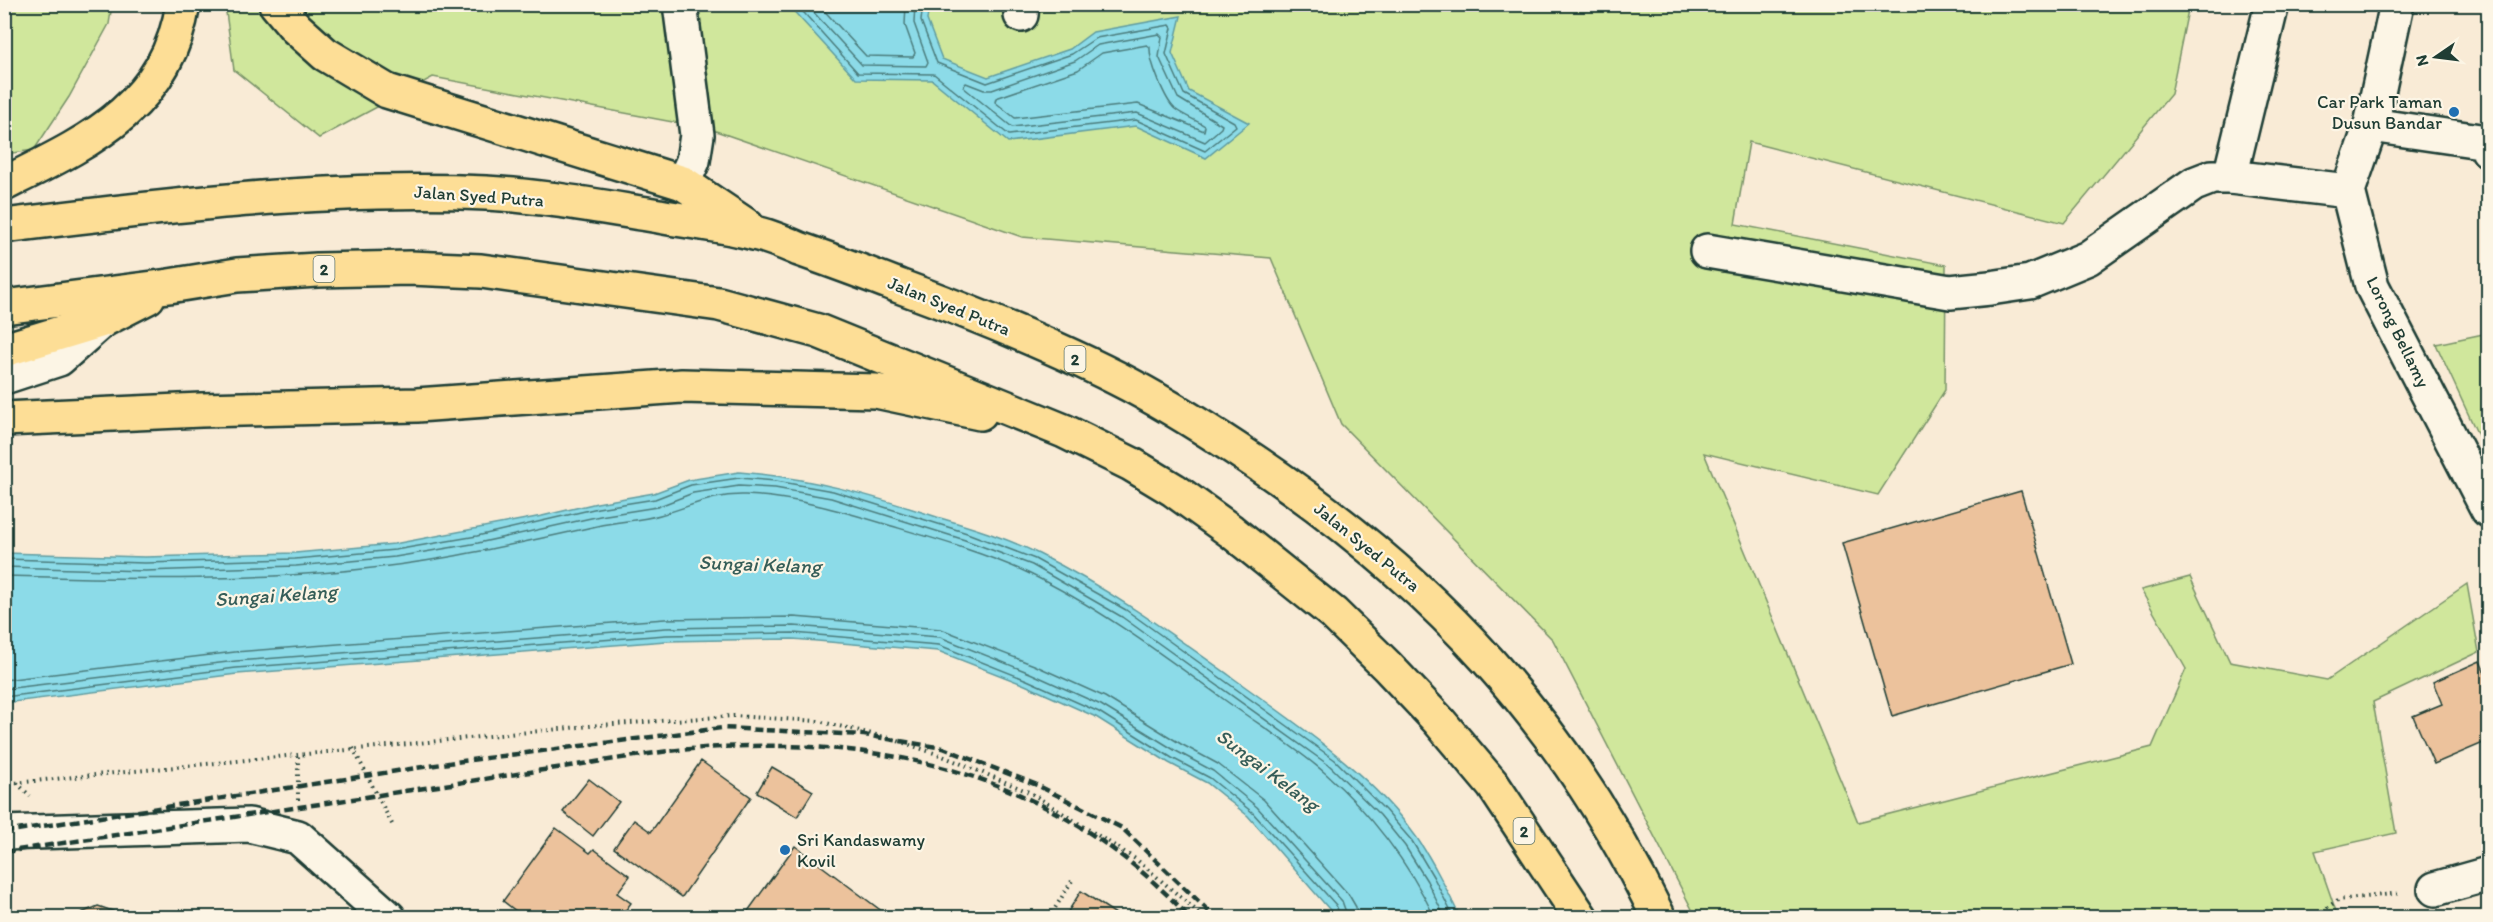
<svg xmlns="http://www.w3.org/2000/svg" width="2493" height="922" viewBox="0 0 2493 922" font-family="Itim,sans-serif">
<style>
.green{fill:#d0e79c;stroke:#789268;stroke-width:1.5}
.water{fill:#8cdbe8;stroke:#609ca0;stroke-width:1.5}
.lines{fill:none;stroke-linecap:round;stroke-linejoin:round}
.shore{stroke:#4b7c7c;stroke-width:1.5}
.building{fill:#ecc29c;stroke:#1f3d34;stroke-width:1.5}
.minor-casing{stroke:#1f3d34;stroke-width:38}
.major-casing{stroke:#1f3d34;stroke-width:38}
.path{stroke:#1f3d34;stroke-width:4;stroke-dasharray:1.5 4.5;stroke-linecap:butt}
.minor{stroke:#fcf5e5;stroke-width:33}
.major{stroke:#fdde96;stroke-width:33}
.rail{stroke:#1f3d34;stroke-width:4.5;stroke-dasharray:9 4.5;stroke-linecap:butt}
.poi-dot{fill:#1f6fb2;stroke:#fcf5e5;stroke-width:2}
.labels{text-anchor:middle;dominant-baseline:central;stroke-width:4.5;stroke-linejoin:round;paint-order:stroke}
.shield{fill:#fcf5e5;stroke:#617469;stroke-width:1.5}
.shield-label{font-size:16px;font-weight:bold;fill:#1f3d34}
.poi-label{font-size:18px;fill:#1f3d34;stroke:#fcf5e5;text-anchor:end}
.street-label{font-size:18px;fill:#1f3d34;stroke:#fcf5e5}
.water-label{font-size:20px;font-style:italic;fill:#355d58;stroke:#fcf5e5}
</style>
<rect width="100%" height="100%" fill="#f9ebd6"/>
<filter id="ink" filterUnits="userSpaceOnUse"><feTurbulence type="fractalNoise" baseFrequency=".0167" numOctaves="2"/><feDisplacementMap in="SourceGraphic" scale="12" xChannelSelector="R" yChannelSelector="G"/><feConvolveMatrix kernelMatrix="1 2 1 2 8 2 1 2 1" color-interpolation-filters="sRGB"/></filter>
<g filter="url(#ink)">
<g class="green">
<path d="M4,5H112L109,24L69,97L34,150L5,154Z"/>
<path d="M225,5H2189L2171,94L2064,223L1749,142L1735,224L1946,265L1945,390L1878,495L1704,453L1858,822L2152,747L2186,669L2141,590L2190,577L2230,662L2327,680L2467,584L2479,652L2373,702L2396,833L2315,851L2338,917H1696L1553,640L1341,424L1271,258L1022,237L710,129L433,77L319,138L234,70Z"/>
<path d="M2488,333V457L2436,344Z"/>
</g>
<g class="water">
<path d="M788,5H929L927,20L942,59L988,77L1070,49L1093,32L1181,16L1172,53L1189,91L1249,123L1206,158L1136,126L1008,142L932,80L856,79Z"/>
<path d="M739,472C809,477 870,495 937,517C971,527 1007,538 1039,554C1108,588 1170,633 1233,678C1299,726 1369,771 1417,838C1434,863 1447,890 1460,917H1336L1248,816L1207,783L1169,763L1096,717L1025,685L938,651L793,639L666,641L237,674L5,703V553L145,557L295,553L394,544L542,516L597,503L654,493L689,480Z"/>
</g>
<g class="lines">
<g class="shore">
<path d="M796,4L858,73L934,74L1009,135L1136,120L1205,151L1236,126L1234,122L1184,94L1166,54L1172,28L1170,25L1096,38L1072,54L987,83L937,63L921,21L923,4"/>
<path d="M806,4L862,65L926,66L928,62L914,23L915,4"/>
<path d="M818,4L866,56L913,57L915,53L905,25L906,4"/>
<path d="M1159,34L1162,37L1159,57L1178,98L1222,125L1221,128L1205,142L1137,113L1012,127L963,87L966,83L984,90H992L1075,61L1098,45Z"/>
<path d="M1147,45L1150,47C1149,61 1165,100 1175,109C1184,116 1196,120 1205,126L1204,131L1138,104L1015,118L995,102L996,98L1078,70L1102,53Z"/>
<path d="M4,559L145,563L295,559L395,550L477,536L598,508L655,499L691,485L739,478L776,481L833,491L967,533L1035,559L1126,610L1335,760L1385,810L1412,841L1434,878L1454,918"/>
<path d="M4,567L145,571L296,566L395,557L478,543L600,516L657,507L693,493L739,486L775,488L831,498L965,540L1032,565L1122,617L1330,766L1380,815L1405,846L1427,881L1445,918"/>
<path d="M4,576C153,580 302,583 449,557C499,548 548,537 597,526C618,521 640,521 660,515C690,507 712,494 745,495C793,497 839,510 885,524C932,538 982,552 1028,573C1097,606 1160,653 1222,698C1256,723 1293,745 1325,773C1372,814 1408,862 1435,918"/>
<path d="M4,680L235,652L665,619L794,617L941,629L1034,665L1105,697L1181,744L1218,764L1264,800L1349,895L1356,907L1357,918"/>
<path d="M4,689L236,661L666,628L794,626L940,637L1030,673L1101,705L1176,751L1213,771L1257,807L1342,901L1348,918"/>
<path d="M4,697L236,668L666,635L793,633L939,645L1027,680L1099,712L1172,758L1210,778L1252,812L1336,905L1341,918"/>
</g>
</g>
<g class="building">
<path d="M2021,491L2071,664L1892,716L1842,543Z"/>
<path d="M2480,661L2488,680V741L2434,764L2413,716L2442,704L2433,682Z"/>
<path d="M701,761L751,797L682,897L614,848L634,820L651,832Z"/>
<path d="M772,767L813,791L797,817L757,792Z"/>
<path d="M589,779L619,802L593,836L563,812Z"/>
<path d="M556,828L590,853L594,849L630,876L617,893L631,903L620,918H525L503,901Z"/>
<path d="M795,846L891,918H743Z"/>
<path d="M1081,891L1122,918H1064Z"/>
<path d="M98,906L133,918H69Z"/>
</g>
<g class="lines">
<defs>
<g id="minor">
<path d="M680,4L697,135L693,161L683,183"/>
<path d="M2397,4L2371,125L2348,191L2372,286L2488,510"/>
<path d="M1021,15L1022,4"/>
<path d="M2371,125L2487,142L2488,150"/>
<path d="M2230,177L2272,4"/>
<path d="M1707,251L1950,292L1990,288L2030,282L2088,258L2194,184L2212,177H2230L2348,191"/>
<path d="M4,377L59,359L103,320"/>
<path d="M4,833L249,825L298,837L389,918"/>
<path d="M2435,889L2488,874"/>
</g>
<g id="major">
<path d="M276,4L296,28L325,54L387,91L683,183L747,226"/>
<path d="M4,184C88,142 167,107 183,4"/>
<path d="M4,226C164,206 325,186 486,193C544,196 602,207 659,216C690,222 723,225 754,233C769,236 785,243 799,249C833,261 866,273 899,286C978,315 1056,346 1130,385C1173,408 1214,434 1254,461C1434,582 1564,721 1659,918"/>
<path d="M4,307L169,286L237,275L317,270L410,268L481,271L719,304L818,331L1064,431L1131,464L1174,490L1231,531L1333,613L1387,666L1439,721L1493,785L1581,918"/>
<path d="M4,350L103,320L148,297"/>
<path d="M4,419L201,410L417,405L682,386L876,391L980,413"/>
</g>
</defs>
<use href="#minor" class="minor-casing"/>
<use href="#major" class="major-casing"/>
<g class="path">
<path d="M353,748L394,828"/>
<path d="M17,783L30,796"/>
<path d="M4,784L600,725L733,716L818,721L889,738L940,755L1029,792L1137,860L1205,918"/>
<path d="M298,800V754"/>
<path d="M1049,918L1073,879"/>
<path d="M2312,918L2338,900L2401,893"/>
</g>
<use href="#minor" class="minor"/>
<use href="#major" class="major"/>
<g class="rail">
<path d="M4,832L455,762L722,728L864,735L943,748L1037,785L1122,828L1216,918"/>
<path d="M4,852L668,751C868,731 1047,765 1190,918"/>
</g>
</g>
</g>
<g class="poi-dot">
<circle cx="2454" cy="112" r="6"/>
<circle cx="785" cy="850" r="6"/>
</g>
<g class="labels">
<g class="shield">
<rect x="313.5" y="256" width="21" height="26" rx="4.5"/>
<rect x="1064.5" y="346" width="21" height="26" rx="4.5"/>
<rect x="1513.5" y="818" width="21" height="26" rx="4.5"/>
</g>
<g class="shield-label">
<text x="324" y="269">2</text>
<text x="1075" y="359">2</text>
<text x="1524" y="831">2</text>
</g>
<g class="poi-label">
<text x="2442" y="102">Car Park Taman<tspan x="2442" dy="21">Dusun Bandar</tspan></text>
<text x="797" y="840" text-anchor="start">Sri Kandaswamy<tspan x="797" dy="21">Kovil</tspan></text>
</g>
<g class="street-label">
<text transform="translate(479 196) rotate(4)">Jalan Syed Putra</text>
<text transform="translate(949 306) rotate(22)">Jalan Syed Putra</text>
<text transform="translate(2398 332) rotate(64)">Lorong Bellamy</text>
<text transform="translate(1367 547) rotate(39)">Jalan Syed Putra</text>
</g>
<g class="water-label">
<text transform="translate(760 564) rotate(2)">Sungai Kelang</text>
<text transform="translate(276 595) rotate(-4)">Sungai Kelang</text>
<text transform="translate(1268 770) rotate(37)">Sungai Kelang</text>
</g>
</g>
<rect width="2493" height="922" fill="none" stroke="#fcf5e5" stroke-width="24"/>
<rect x="12" y="12" width="2469" height="898" fill="none" stroke="#1f3d34" stroke-width="2" filter="url(#ink)"/>
<g transform="translate(2436 57) rotate(256)" stroke="#fcf5e5" stroke-width="4.5" paint-order="stroke">
<path d="M0-4.5L10 22L0 15L-10 22Z" fill="#1f3d34"/>
<text y="-9" font-size="16" font-weight="bold" text-anchor="middle" fill="#1f3d34">N</text>
</g>
</svg>
